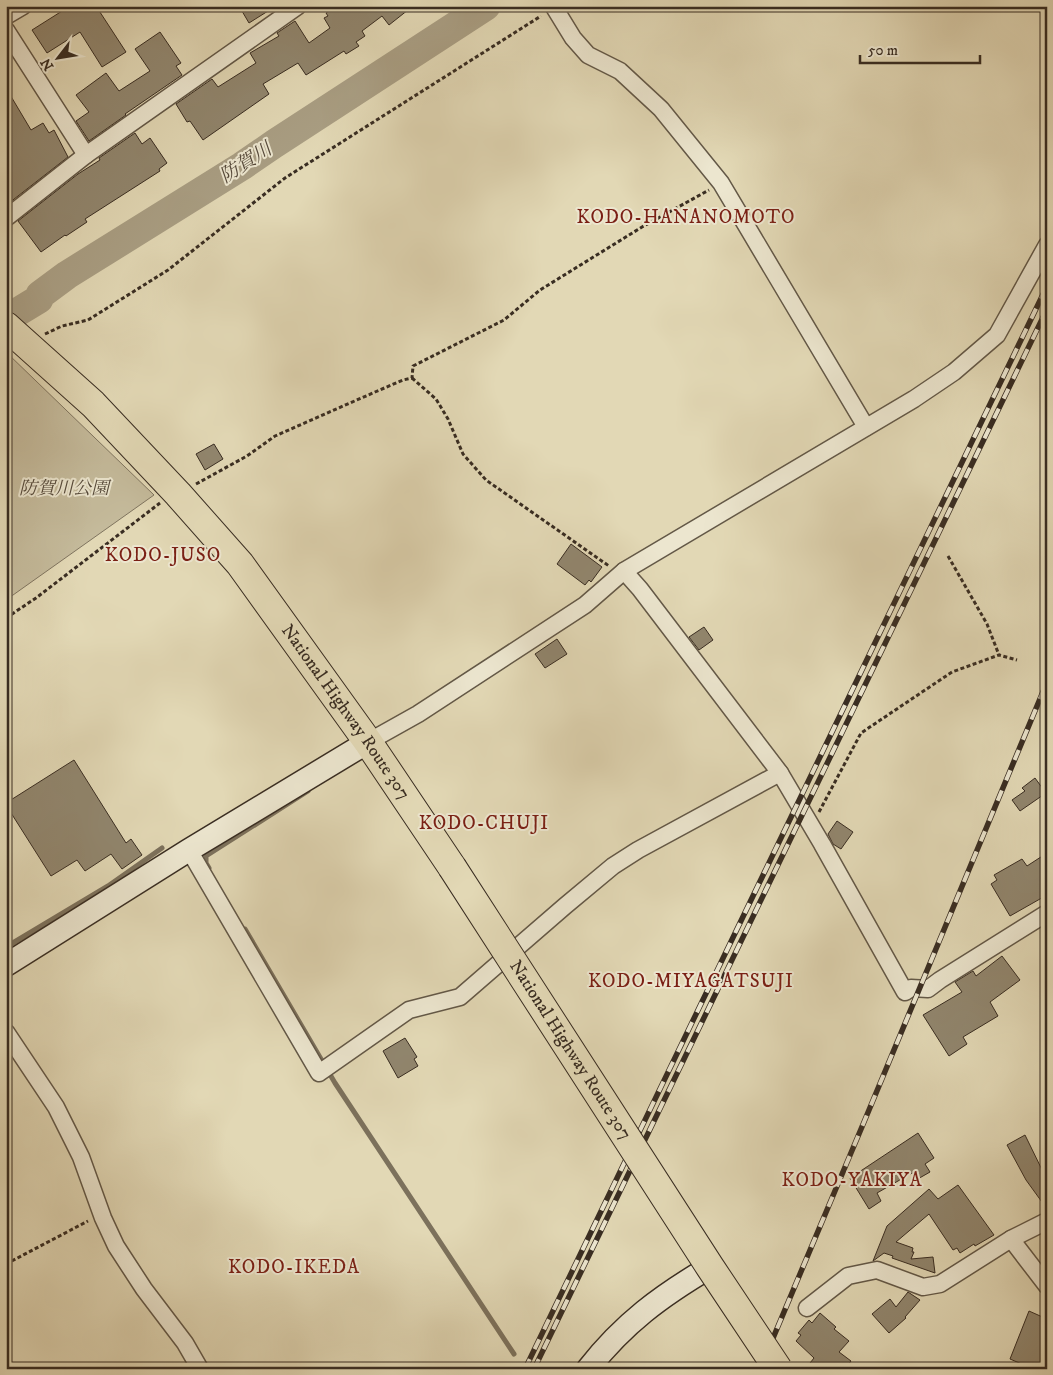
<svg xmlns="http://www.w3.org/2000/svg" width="1053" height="1375" viewBox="0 0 1053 1375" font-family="'IM FELL DW Pica','Noto Serif JP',serif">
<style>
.green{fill:#c5bb9c;stroke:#7f745f}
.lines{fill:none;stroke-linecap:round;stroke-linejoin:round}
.stream{stroke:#7c715c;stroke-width:5}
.river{stroke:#a99e83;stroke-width:29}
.building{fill:#91866e;stroke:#392d22}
.street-casing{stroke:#635847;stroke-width:19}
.secondary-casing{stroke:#392d22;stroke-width:25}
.highway-casing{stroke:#392d22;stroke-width:30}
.path{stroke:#392d22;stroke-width:3;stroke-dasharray:4 2.5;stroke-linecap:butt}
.street{stroke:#ece6cf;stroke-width:16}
.secondary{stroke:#ece6cf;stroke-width:22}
.highway{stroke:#e2d8b5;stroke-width:28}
.rail-casing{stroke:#392d22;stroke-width:5.5}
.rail{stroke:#ece6cf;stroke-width:4;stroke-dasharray:11;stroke-linecap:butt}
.highway-bridge-casing{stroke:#392d22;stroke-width:30;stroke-linecap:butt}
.highway-bridge{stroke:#e2d8b5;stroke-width:28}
.labels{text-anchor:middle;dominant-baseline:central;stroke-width:4;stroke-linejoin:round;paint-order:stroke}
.park-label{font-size:18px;font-style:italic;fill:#55493a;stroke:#ece6cf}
.street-label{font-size:18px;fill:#392d22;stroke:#ece6cf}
.water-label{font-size:19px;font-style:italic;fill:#55493a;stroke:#ece6cf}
.neighbourhood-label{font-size:19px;letter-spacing:1px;fill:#7a1f14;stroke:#ece6cf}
</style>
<rect width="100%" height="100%" fill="#e2d8b5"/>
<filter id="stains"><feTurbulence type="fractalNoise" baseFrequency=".004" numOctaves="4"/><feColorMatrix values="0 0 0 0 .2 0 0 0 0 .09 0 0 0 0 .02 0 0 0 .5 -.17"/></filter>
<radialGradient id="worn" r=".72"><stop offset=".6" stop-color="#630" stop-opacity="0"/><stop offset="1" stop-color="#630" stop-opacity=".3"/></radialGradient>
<path class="green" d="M6,352L154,495L6,600Z"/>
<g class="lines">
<g class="stream">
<path d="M209,868L206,863V856L308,791"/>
<path d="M245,929L335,1083L514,1354"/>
<path d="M6,947L108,886L162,848"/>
</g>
<path class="river" d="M6,319L39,299L40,295L67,275L242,166L274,144L486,6"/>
</g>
<g class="building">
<path d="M70,6H96L126,52L102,67L80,32L47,53L32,30Z"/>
<path d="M239,6H276L249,23Z"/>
<path d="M337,6H413L389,25L382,16L362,31L365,36L356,42L359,46L346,54L344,51L306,75L298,63L263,84L269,94L203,140L190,121L187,122L176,104L212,79L218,87L256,63L250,53L279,36L277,33L295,21L309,43L330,28L324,18L328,16L326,13Z"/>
<path d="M160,32L181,63L176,66L182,75L125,114L126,115L89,141L76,121L89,112L76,95L106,73L119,91L150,71L135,49Z"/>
<path d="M6,88L31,130L43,123L49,133L54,130L68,157L9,203L6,199Z"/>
<path d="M135,133L142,144L150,138L167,163L159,169L160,171L85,219L87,222L66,236L65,235L41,252L18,221L78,174L100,160L99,158Z"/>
<path d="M214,444L223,459L205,470L196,454Z"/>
<path d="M571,544L602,567L591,582L589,580L585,585L557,564Z"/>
<path d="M704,627L713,640L699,650L689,637Z"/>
<path d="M557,639L567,654L545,668L535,654Z"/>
<path d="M74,760L126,843L131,839L142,855L122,869L111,854L85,871L77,860L51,876L6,805V803Z"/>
<path d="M1035,778L1046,793L1020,811L1012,800L1025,791L1022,788Z"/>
<path d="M837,821L853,832L841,849L833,844L828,834Z"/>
<path d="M1047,853V895L1010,916L991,884L997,880L994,875L1022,859L1027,866Z"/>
<path d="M1002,956L1020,980L990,1002L998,1016L963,1037L967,1044L949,1056L923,1015L962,992L955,982L973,971L976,976Z"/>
<path d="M405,1038L417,1057L414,1059L418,1066L398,1078L383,1051Z"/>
<path d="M918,1133L934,1158L925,1164L930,1172L916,1180L912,1173L877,1193L881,1201L869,1209L850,1178Z"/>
<path d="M1025,1135L1047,1180V1209L1026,1180L1007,1145Z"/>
<path d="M958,1185L994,1235L975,1246L974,1244L960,1253L957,1248L953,1250L929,1214L896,1242L913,1248L912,1252H914L911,1259L933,1257L935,1273L892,1258L893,1256L884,1253L873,1261L887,1226L929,1189L938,1199Z"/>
<path d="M908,1292L920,1300L905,1317L906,1318L889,1333L872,1314L890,1299L896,1307Z"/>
<path d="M1029,1311L1047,1319V1369H1023L1024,1365L1010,1359Z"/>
<path d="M820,1313L836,1327L834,1329L849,1341L839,1352L851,1361L845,1369H817L810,1363L814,1358L796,1341L801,1335L798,1333L809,1320L812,1323Z"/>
</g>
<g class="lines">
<defs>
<g id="street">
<path d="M554,7L573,38L588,55L620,71L661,109L721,183L866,427"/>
<path d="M6,16L23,6"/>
<path d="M6,30L86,155L298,6"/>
<path d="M6,218L86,155"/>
<path d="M624,571L640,589L780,773L822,844L905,992L911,988L928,989L940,980L1047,913"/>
<path d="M368,742L418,714L585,605L624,571L914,399L954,372L997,335L1047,245"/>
<path d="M189,850L319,1073L409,1010L460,997L565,906L613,866L638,850L780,773"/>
<path d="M6,1032L56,1107L81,1157L103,1218L116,1246L144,1289L185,1343L200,1369"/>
<path d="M1011,1239L1047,1286"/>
<path d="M807,1308L848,1276L877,1270L923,1287L940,1284L1011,1239L1047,1221"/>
</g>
<g id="secondary">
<path d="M6,965L189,850L368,742"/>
<path d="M588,1369C624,1323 661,1296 710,1267"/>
</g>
<g id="highway">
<path id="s1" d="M6,326L93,404L178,494L240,564L368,742L452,867"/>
</g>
</defs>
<use href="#street" class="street-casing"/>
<use href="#secondary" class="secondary-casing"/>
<use href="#highway" class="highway-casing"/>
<g class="path">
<path d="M45,334L62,326L88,320L168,270L285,178L541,16"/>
<path d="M412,378L436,399L448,419L463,454L486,480L609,566"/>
<path d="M196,484L247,456L275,436L375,392L403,380L412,378L413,366L504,320L540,290L642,227L709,190"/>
<path d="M948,556L987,624L999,655"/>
<path d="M6,618L36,598L160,503"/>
<path d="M819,812L861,733L952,672L999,655L1017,660"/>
<path d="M6,1264L88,1221"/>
</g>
<use href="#street" class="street"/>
<use href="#secondary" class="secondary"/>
<use href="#highway" class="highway"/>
<defs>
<g id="rail">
<path d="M525,1369L1047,286"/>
<path d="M534,1369L1047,309"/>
<path d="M760,1369L864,1122L1047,682"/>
</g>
</defs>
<use href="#rail" class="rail-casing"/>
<use href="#rail" class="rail"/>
<defs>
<g id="highway-bridge">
<path id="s2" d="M452,867L710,1267L778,1369"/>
</g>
</defs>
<use href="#highway-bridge" class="highway-bridge-casing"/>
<use href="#highway-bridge" class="highway-bridge"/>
</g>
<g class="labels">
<g class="park-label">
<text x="64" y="489">防賀川公園</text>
</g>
<g class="street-label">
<text stroke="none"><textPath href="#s1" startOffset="516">National Highway Route 307</textPath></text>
<text stroke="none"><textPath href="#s2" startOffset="218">National Highway Route 307</textPath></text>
</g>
<g class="water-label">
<text transform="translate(246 163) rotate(-33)">防賀川</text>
</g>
<g class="neighbourhood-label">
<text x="686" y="217">KODO-HANANOMOTO</text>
<text x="163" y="555">KODO-JUSO</text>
<text x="484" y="823">KODO-CHUJI</text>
<text x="691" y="981">KODO-MIYAGATSUJI</text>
<text x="852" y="1180">KODO-YAKIYA</text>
<text x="294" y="1267">KODO-IKEDA</text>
</g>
</g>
<rect width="1053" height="1375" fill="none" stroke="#e2d8b5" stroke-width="25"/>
<rect x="8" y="8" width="1038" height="1360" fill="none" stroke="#392d22" stroke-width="2.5"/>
<rect x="12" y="12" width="1028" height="1350" fill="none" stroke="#392d22"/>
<g transform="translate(58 58) rotate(239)" stroke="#ece6cf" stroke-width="4" paint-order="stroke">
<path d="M0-4L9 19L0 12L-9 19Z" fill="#392d22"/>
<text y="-8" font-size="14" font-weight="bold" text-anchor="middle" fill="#392d22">N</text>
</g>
<path d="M860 55v8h120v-8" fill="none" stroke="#392d22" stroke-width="2.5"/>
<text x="868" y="55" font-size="15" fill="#392d22" stroke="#ece6cf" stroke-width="4" paint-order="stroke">50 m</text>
<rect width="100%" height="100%" filter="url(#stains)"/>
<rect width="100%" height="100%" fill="url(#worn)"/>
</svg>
